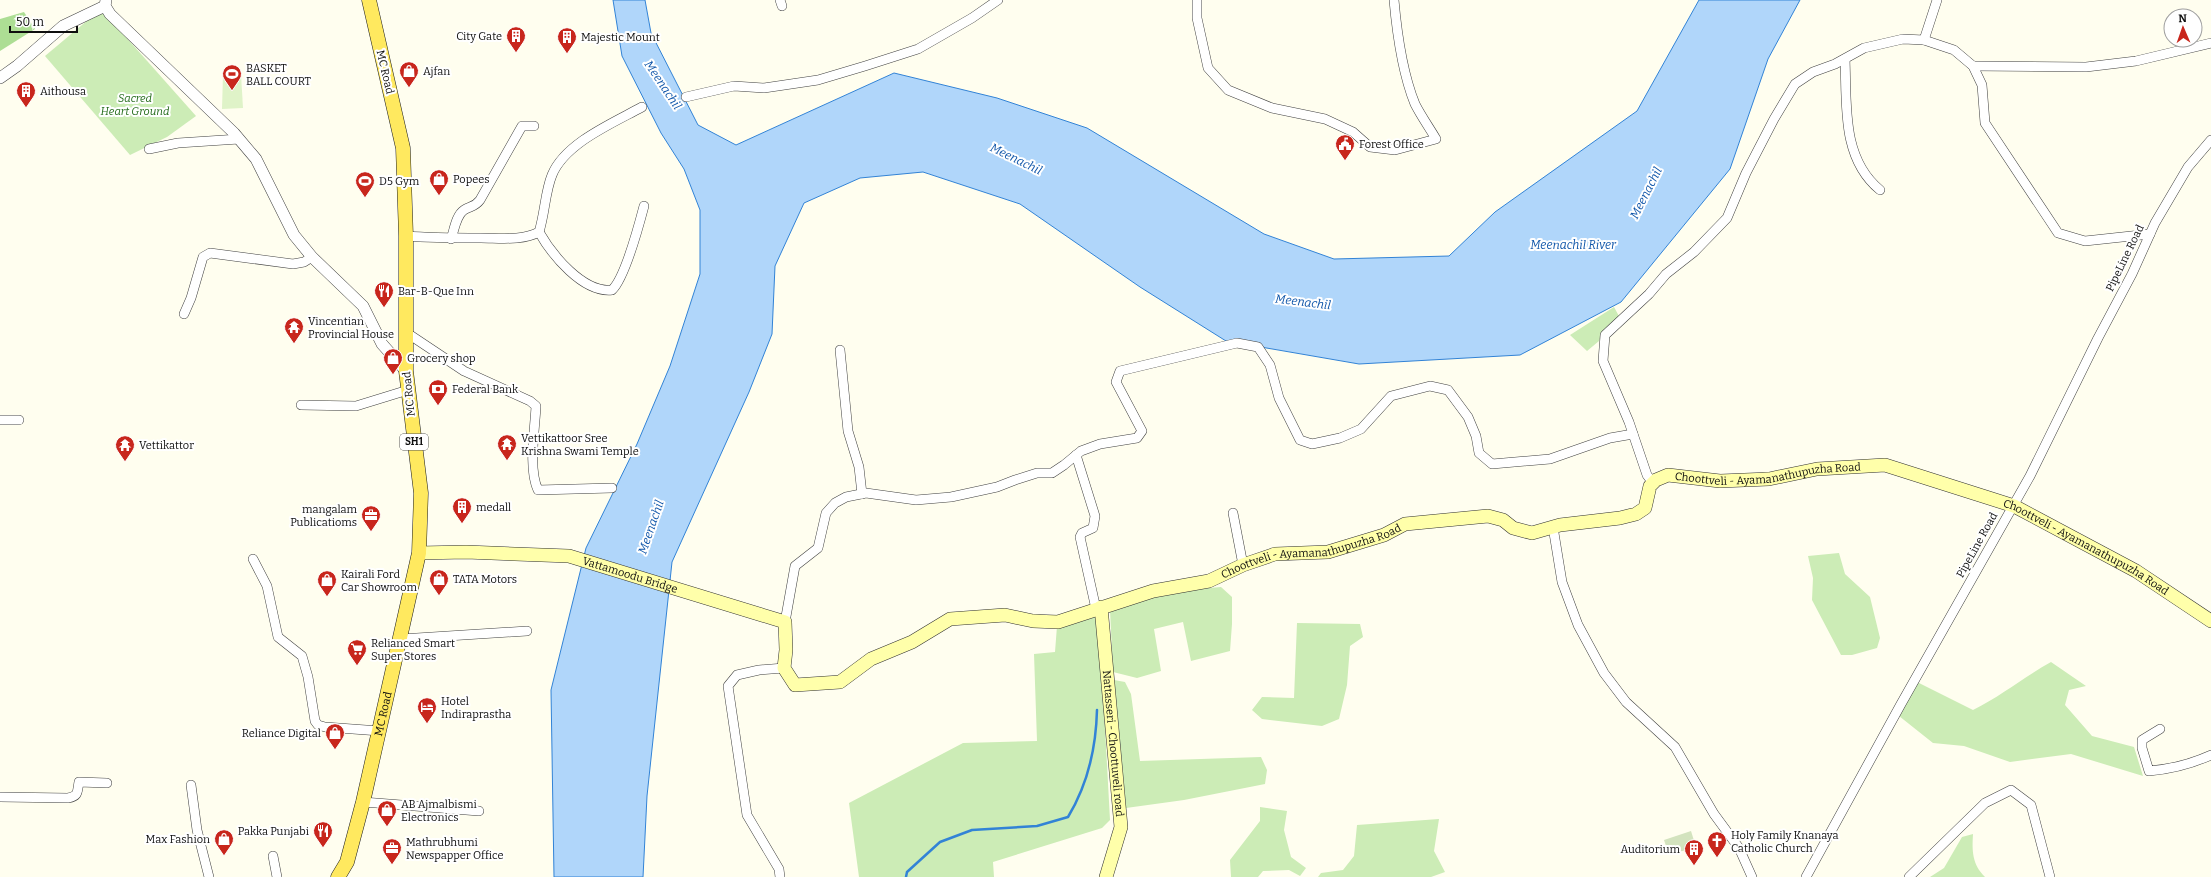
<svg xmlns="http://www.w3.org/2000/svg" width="2211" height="877" viewBox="0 0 2211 877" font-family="Bitter,serif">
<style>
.green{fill:#ccecb6}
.forest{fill:#adde94}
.cemetery{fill:#d3e3be}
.pitch{fill:#dff3c8}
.water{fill:#b0d6fa;stroke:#3283d6}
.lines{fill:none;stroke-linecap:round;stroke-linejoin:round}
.stream{stroke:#3283d6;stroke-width:2.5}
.minor-casing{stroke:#414141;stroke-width:10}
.tertiary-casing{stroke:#414141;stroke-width:12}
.secondary-casing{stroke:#303030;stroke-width:14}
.primary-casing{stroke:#1f1f1f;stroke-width:15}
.minor{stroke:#fff;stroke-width:9}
.tertiary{stroke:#fff;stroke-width:11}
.secondary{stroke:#ffa;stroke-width:13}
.primary{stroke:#ffe95f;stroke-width:14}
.labels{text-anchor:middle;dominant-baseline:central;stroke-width:4;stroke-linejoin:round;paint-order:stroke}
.shield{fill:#fff;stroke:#565656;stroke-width:1}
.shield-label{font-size:10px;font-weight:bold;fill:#0e0e0e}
.poi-label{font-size:11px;fill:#0e0e0e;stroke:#fff;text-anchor:start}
.street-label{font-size:11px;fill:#0e0e0e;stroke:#fff}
.park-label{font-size:11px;font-style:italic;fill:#226a19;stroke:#fff}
.water-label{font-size:12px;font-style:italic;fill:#0e55a9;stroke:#fff}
</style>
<rect width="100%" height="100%" fill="#fffeef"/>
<g class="green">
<path d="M101,9L196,116L167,137L130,155L45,56Z"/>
<path d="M1614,307L1620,318L1603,332L1599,341L1587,351L1570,335Z"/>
<path d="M1839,553L1845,574L1870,597L1880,638L1877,648L1852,655H1841L1812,600L1813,578L1808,556Z"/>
<path d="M1221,587L1232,597V624L1230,651L1191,661L1183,622L1154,629L1161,671L1137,678L1113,672L1110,610L1174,591Z"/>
<path d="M1099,616L1110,820L1102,828L993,862L994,877H859L849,803L963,743L1037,741L1034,654L1055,652L1057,626Z"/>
<path d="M1297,623L1360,624L1363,637L1350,646L1347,685L1339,719L1322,726L1262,719L1252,710L1262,697L1294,698Z"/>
<path d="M2051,662L2086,686L2069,690L2065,705L2092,736L2134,747L2143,776L2071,754L2010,762L1964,746L1933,743L1899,716L1917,682L1973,710C2001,696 2024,677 2051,662Z"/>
<path d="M1114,680L1125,682L1131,694L1140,761L1261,757L1267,770L1265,784L1184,800L1126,808Z"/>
<path d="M1260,807L1287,811L1284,830L1291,857L1306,868L1300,876L1289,870L1263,871L1258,877H1231L1230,860L1260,821Z"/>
<path d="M1439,819L1434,851L1445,872L1431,877H1318L1321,873L1343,870L1354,856L1357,825Z"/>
<path d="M1973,834C1972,851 1972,864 1985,877H1930L1944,868L1962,837Z"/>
</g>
<path class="forest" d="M24,12L35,29L0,51V19Z"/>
<path class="cemetery" d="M1691,831L1696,847L1669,855L1664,840Z"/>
<path class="pitch" d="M223,74H241L243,108L222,109Z"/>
<path class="water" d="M613,0H645L651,33L698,125L736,145L894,73L997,98L1087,128L1264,234L1334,259L1449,256L1495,212L1637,111L1699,0H1800L1768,59L1730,169L1621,302L1520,355L1359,364L1226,341L1140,287L1020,204L923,172L860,178L804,203L775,266L772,334L749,392L672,562L647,796L643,877H554L551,690L586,548L637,444L670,366L700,274V210L684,169L661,133L622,56Z"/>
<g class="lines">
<path class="stream" d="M906,877L907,872L940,842L972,830L1037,826L1068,817C1088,784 1096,749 1097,710"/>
<defs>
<g id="minor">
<path d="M780,0L782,6"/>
<path d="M1197,0V18L1208,68L1228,90L1272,108L1325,119L1353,132L1370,147L1395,150L1436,139C1429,127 1421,116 1415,104C1402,72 1397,34 1394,0"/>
<path d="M1924,40L1954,50L1973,66L1982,85L1985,123L2058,233L2085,241L2150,234"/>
<path d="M1845,59C1847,104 1841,158 1880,190"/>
<path d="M1973,66L2086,67L2136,61L2211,43"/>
<path d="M686,97L734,86L764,88L818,80L865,66L918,49L972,18L998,0"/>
<path d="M149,149L178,143L239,139"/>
<path d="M539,232C552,255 583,293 612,290C625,278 639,225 644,206"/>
<path d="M406,236C431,238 455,238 481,238C500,238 522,241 539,232C545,213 545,192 552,175C565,143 613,123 642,107"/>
<path d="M451,239C454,231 456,215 464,210C470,206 475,207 480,200L522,126H534"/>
<path d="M184,314L191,298L203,257L210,253L293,264L304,262L312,257"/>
<path d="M407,333L464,371L530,401L536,406C535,429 528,469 538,490L612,488"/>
<path d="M840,350L848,431L859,467L862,494"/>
<path d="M301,405L356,406L408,390"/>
<path d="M0,420H19"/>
<path d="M1076,455L1095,516L1093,528L1082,533L1080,537L1096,609"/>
<path d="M1653,483L1647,475L1629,422L1603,361L1605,335L1649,294L1666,274L1694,252L1727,218L1746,173L1774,119L1795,84L1813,72L1835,64L1864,48L1903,39L1924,40L1937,0"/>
<path d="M1233,513L1243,565"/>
<path d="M1553,527L1562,582L1578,625L1604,673L1626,702L1675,747L1714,814L1739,848L1752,877"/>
<path d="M253,559L267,586L278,637L302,656L308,677L315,721L318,725L325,727L380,731"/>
<path d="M785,622L795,566L818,548L826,513L835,503L846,497L866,493L916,500L951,497L997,487L1015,480L1037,473H1052L1064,465L1081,451L1100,444L1137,438L1142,431L1116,382L1120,371L1237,343L1258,347L1270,365L1279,398L1300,440L1312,444L1340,438L1361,429L1391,396L1430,386L1448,390L1468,417L1476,436L1479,453L1492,464L1550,459L1610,438L1633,434"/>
<path d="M401,639L527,631"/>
<path d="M2160,729L2142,740V748L2149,771C2172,769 2191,764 2211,755"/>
<path d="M191,785L197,830L209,877"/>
<path d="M0,797L68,798C79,796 77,792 79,782L107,783"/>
<path d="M363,802L479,811"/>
<path d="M273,856L277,877"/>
<path d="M780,877L779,869L747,815L728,686L737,675L759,670L784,668"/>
<path d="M1806,877L1901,704L2030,476L2098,338L2132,274L2155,223L2188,167L2211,140"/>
<path d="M1909,877L1985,803L2011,790L2031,805L2050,877"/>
</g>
<g id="tertiary">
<path d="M106,0L105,6L110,14L234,133L256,159L294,235L312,257L363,306L382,344L406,371"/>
<path d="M0,78L17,66L63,26L105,6"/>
</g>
<g id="secondary">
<path id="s1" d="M419,553L466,552L569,556L785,622L786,650L784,668L795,685L840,682L871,659L912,642L950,619L1005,615L1033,621L1058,622L1153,591L1209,581L1243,565L1275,554L1328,552L1384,535L1405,524L1488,516L1503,520L1513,528L1532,533L1560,525L1620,518L1636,514L1645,508L1650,486L1656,480L1668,475L1720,481L1769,479L1817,469L1885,465L2014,506L2136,571L2211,621"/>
<path id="s2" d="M1101,607L1121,827L1106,877"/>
</g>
<g id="primary">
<path id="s3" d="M338,877L347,862L363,802L419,553L421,493L406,371V236L403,148L369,0"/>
</g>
</defs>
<use href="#minor" class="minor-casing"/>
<use href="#tertiary" class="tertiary-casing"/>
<use href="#secondary" class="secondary-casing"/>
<use href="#primary" class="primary-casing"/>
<use href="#minor" class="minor"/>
<use href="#tertiary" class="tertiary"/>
<use href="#secondary" class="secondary"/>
<use href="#primary" class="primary"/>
</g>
<defs>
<symbol id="building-pin" viewBox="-11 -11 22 30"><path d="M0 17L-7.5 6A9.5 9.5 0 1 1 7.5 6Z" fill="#c8261c" stroke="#fff"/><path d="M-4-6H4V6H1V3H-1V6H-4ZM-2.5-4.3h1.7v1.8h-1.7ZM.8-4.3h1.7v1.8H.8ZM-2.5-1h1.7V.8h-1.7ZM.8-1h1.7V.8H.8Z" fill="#fff"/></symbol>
<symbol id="shop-pin" viewBox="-11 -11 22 30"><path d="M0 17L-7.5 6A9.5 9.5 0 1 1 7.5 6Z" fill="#c8261c" stroke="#fff"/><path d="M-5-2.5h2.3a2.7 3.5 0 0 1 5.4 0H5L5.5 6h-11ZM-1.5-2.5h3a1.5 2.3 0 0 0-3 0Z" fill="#fff"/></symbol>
<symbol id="stadium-pin" viewBox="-11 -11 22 30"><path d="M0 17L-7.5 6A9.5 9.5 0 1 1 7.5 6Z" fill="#c8261c" stroke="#fff"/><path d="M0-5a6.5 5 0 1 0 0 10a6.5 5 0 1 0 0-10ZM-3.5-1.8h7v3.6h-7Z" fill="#fff"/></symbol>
<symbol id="civic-pin" viewBox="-11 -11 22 30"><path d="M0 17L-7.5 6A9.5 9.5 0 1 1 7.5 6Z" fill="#c8261c" stroke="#fff"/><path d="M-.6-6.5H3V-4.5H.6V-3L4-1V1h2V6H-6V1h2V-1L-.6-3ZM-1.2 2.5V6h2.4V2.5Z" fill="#fff"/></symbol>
<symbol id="restaurant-pin" viewBox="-11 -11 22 30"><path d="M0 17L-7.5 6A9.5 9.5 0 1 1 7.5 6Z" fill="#c8261c" stroke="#fff"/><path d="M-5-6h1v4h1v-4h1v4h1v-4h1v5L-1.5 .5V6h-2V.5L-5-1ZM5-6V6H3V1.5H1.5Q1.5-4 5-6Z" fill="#fff"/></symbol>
<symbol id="temple-pin" viewBox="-11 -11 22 30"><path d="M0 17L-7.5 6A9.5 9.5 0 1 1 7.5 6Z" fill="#c8261c" stroke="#fff"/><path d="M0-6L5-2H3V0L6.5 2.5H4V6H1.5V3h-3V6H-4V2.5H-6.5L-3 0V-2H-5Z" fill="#fff"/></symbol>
<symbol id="bank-pin" viewBox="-11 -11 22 30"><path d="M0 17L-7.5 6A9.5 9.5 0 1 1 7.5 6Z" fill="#c8261c" stroke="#fff"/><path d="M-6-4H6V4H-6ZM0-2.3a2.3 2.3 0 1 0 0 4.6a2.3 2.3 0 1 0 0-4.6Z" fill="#fff"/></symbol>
<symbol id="office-pin" viewBox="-11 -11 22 30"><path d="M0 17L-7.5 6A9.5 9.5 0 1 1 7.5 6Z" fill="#c8261c" stroke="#fff"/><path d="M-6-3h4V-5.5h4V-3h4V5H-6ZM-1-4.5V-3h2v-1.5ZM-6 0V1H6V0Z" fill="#fff"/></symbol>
<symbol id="supermarket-pin" viewBox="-11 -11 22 30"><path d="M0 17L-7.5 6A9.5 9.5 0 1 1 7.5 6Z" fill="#c8261c" stroke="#fff"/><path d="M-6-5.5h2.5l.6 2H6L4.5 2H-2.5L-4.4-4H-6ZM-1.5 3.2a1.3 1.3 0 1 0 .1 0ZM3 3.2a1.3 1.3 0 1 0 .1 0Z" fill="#fff"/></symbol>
<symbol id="hotel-pin" viewBox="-11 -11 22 30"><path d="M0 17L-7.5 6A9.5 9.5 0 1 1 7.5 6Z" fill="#c8261c" stroke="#fff"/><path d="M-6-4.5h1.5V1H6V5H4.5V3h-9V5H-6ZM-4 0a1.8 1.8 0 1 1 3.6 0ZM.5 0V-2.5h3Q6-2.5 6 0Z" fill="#fff"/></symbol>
<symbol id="church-pin" viewBox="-11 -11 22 30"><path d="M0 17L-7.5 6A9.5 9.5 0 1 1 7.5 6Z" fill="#c8261c" stroke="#fff"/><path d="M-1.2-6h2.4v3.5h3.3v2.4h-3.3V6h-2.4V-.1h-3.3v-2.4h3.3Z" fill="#fff"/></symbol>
</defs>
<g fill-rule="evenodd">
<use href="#building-pin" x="505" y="25" width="22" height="30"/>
<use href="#building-pin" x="556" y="26" width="22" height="30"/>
<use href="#shop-pin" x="398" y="60" width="22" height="30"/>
<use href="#stadium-pin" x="221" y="63" width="22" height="30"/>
<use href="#building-pin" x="15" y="80" width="22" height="30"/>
<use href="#civic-pin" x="1334" y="133" width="22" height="30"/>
<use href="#shop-pin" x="428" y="168" width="22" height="30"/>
<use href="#stadium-pin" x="354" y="170" width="22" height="30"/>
<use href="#restaurant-pin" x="373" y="280" width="22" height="30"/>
<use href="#temple-pin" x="283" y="316" width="22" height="30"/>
<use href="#shop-pin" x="382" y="347" width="22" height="30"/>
<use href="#bank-pin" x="427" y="378" width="22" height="30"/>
<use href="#temple-pin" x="496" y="433" width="22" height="30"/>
<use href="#temple-pin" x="114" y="434" width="22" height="30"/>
<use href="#building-pin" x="451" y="496" width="22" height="30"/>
<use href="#office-pin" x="360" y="504" width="22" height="30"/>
<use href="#shop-pin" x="428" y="568" width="22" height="30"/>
<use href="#shop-pin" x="316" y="569" width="22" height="30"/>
<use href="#supermarket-pin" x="346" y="638" width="22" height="30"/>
<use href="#hotel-pin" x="416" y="696" width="22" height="30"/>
<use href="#shop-pin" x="324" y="722" width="22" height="30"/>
<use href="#shop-pin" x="376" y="799" width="22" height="30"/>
<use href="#restaurant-pin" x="312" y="820" width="22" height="30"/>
<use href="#shop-pin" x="213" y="828" width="22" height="30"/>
<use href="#church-pin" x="1706" y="830" width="22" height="30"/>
<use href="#office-pin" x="381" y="837" width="22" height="30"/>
<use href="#building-pin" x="1683" y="838" width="22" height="30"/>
</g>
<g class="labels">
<rect class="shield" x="400" y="434" width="28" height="16" rx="3"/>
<g class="shield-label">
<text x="414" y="442">SH1</text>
</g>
<g class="poi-label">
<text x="502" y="36" text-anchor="end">City Gate</text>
<text x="581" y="37">Majestic Mount</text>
<text x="246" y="68">BASKET<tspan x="246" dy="13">BALL COURT</tspan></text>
<text x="423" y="71">Ajfan</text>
<text x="40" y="91">Aithousa</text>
<text x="1359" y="144">Forest Office</text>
<text x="453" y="179">Popees</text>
<text x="379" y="181">D5 Gym</text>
<text x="398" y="291">Bar-B-Que Inn</text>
<text x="308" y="321">Vincentian<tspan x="308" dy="13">Provincial House</tspan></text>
<text x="407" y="358">Grocery shop</text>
<text x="452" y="389">Federal Bank</text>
<text x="521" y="438">Vettikattoor Sree<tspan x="521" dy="13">Krishna Swami Temple</tspan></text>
<text x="139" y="445">Vettikattor</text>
<text x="476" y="507">medall</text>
<text x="357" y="509" text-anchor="end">mangalam<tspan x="357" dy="13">Publicatioms</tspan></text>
<text x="341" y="574">Kairali Ford<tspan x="341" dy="13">Car Showroom</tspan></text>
<text x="453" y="579">TATA Motors</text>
<text x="371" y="643">Relianced Smart<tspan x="371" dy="13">Super Stores</tspan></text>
<text x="441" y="701">Hotel<tspan x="441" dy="13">Indiraprastha</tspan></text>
<text x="321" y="733" text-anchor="end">Reliance Digital</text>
<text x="401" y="804">AB Ajmalbismi<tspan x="401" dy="13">Electronics</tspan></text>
<text x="309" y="831" text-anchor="end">Pakka Punjabi</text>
<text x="1731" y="835">Holy Family Knanaya<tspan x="1731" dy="13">Catholic Church</tspan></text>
<text x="210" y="839" text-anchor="end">Max Fashion</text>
<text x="406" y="842">Mathrubhumi<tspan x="406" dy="13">Newspapper Office</tspan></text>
<text x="1680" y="849" text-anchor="end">Auditorium</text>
</g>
<g class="street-label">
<text transform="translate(385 72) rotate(77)">MC Road</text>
<text transform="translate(2125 258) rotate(-64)">PipeLine Road</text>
<text transform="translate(409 394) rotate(-96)">MC Road</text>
<text stroke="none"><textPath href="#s1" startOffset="1480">Choottveli - Ayamanathupuzha Road</textPath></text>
<text transform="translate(1977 545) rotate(-61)">PipeLine Road</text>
<text stroke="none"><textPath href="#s1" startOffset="1816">Choottveli - Ayamanathupuzha Road</textPath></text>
<text stroke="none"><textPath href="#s1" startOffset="988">Choottveli - Ayamanathupuzha Road</textPath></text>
<text stroke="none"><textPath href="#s1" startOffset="214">Vattamoodu Bridge</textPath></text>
<text stroke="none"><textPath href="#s3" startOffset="170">MC Road</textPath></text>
<text stroke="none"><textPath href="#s2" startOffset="137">Nattasseri - Choottuveli road</textPath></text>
</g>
<g class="park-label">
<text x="135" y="98">Sacred<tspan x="135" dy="13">Heart Ground</tspan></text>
</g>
<g class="water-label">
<text transform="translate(663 85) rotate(56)">Meenachil</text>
<text transform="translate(1016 159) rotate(26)">Meenachil</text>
<text transform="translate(1646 193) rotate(-63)">Meenachil</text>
<text x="1573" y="245">Meenachil River</text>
<text transform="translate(1303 302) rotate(7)">Meenachil</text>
<text transform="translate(651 527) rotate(-71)">Meenachil</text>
</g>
</g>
<g transform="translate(2183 28) rotate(358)"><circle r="19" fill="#ffffff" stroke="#9f9f9f"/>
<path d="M0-3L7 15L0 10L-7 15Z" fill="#c8261c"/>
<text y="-6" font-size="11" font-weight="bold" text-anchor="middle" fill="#0e0e0e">N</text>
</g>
<path d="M10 26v6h67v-6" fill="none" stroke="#0e0e0e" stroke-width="2"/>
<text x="16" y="26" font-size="12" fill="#0e0e0e" stroke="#ffffff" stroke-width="3" paint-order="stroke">50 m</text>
</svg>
